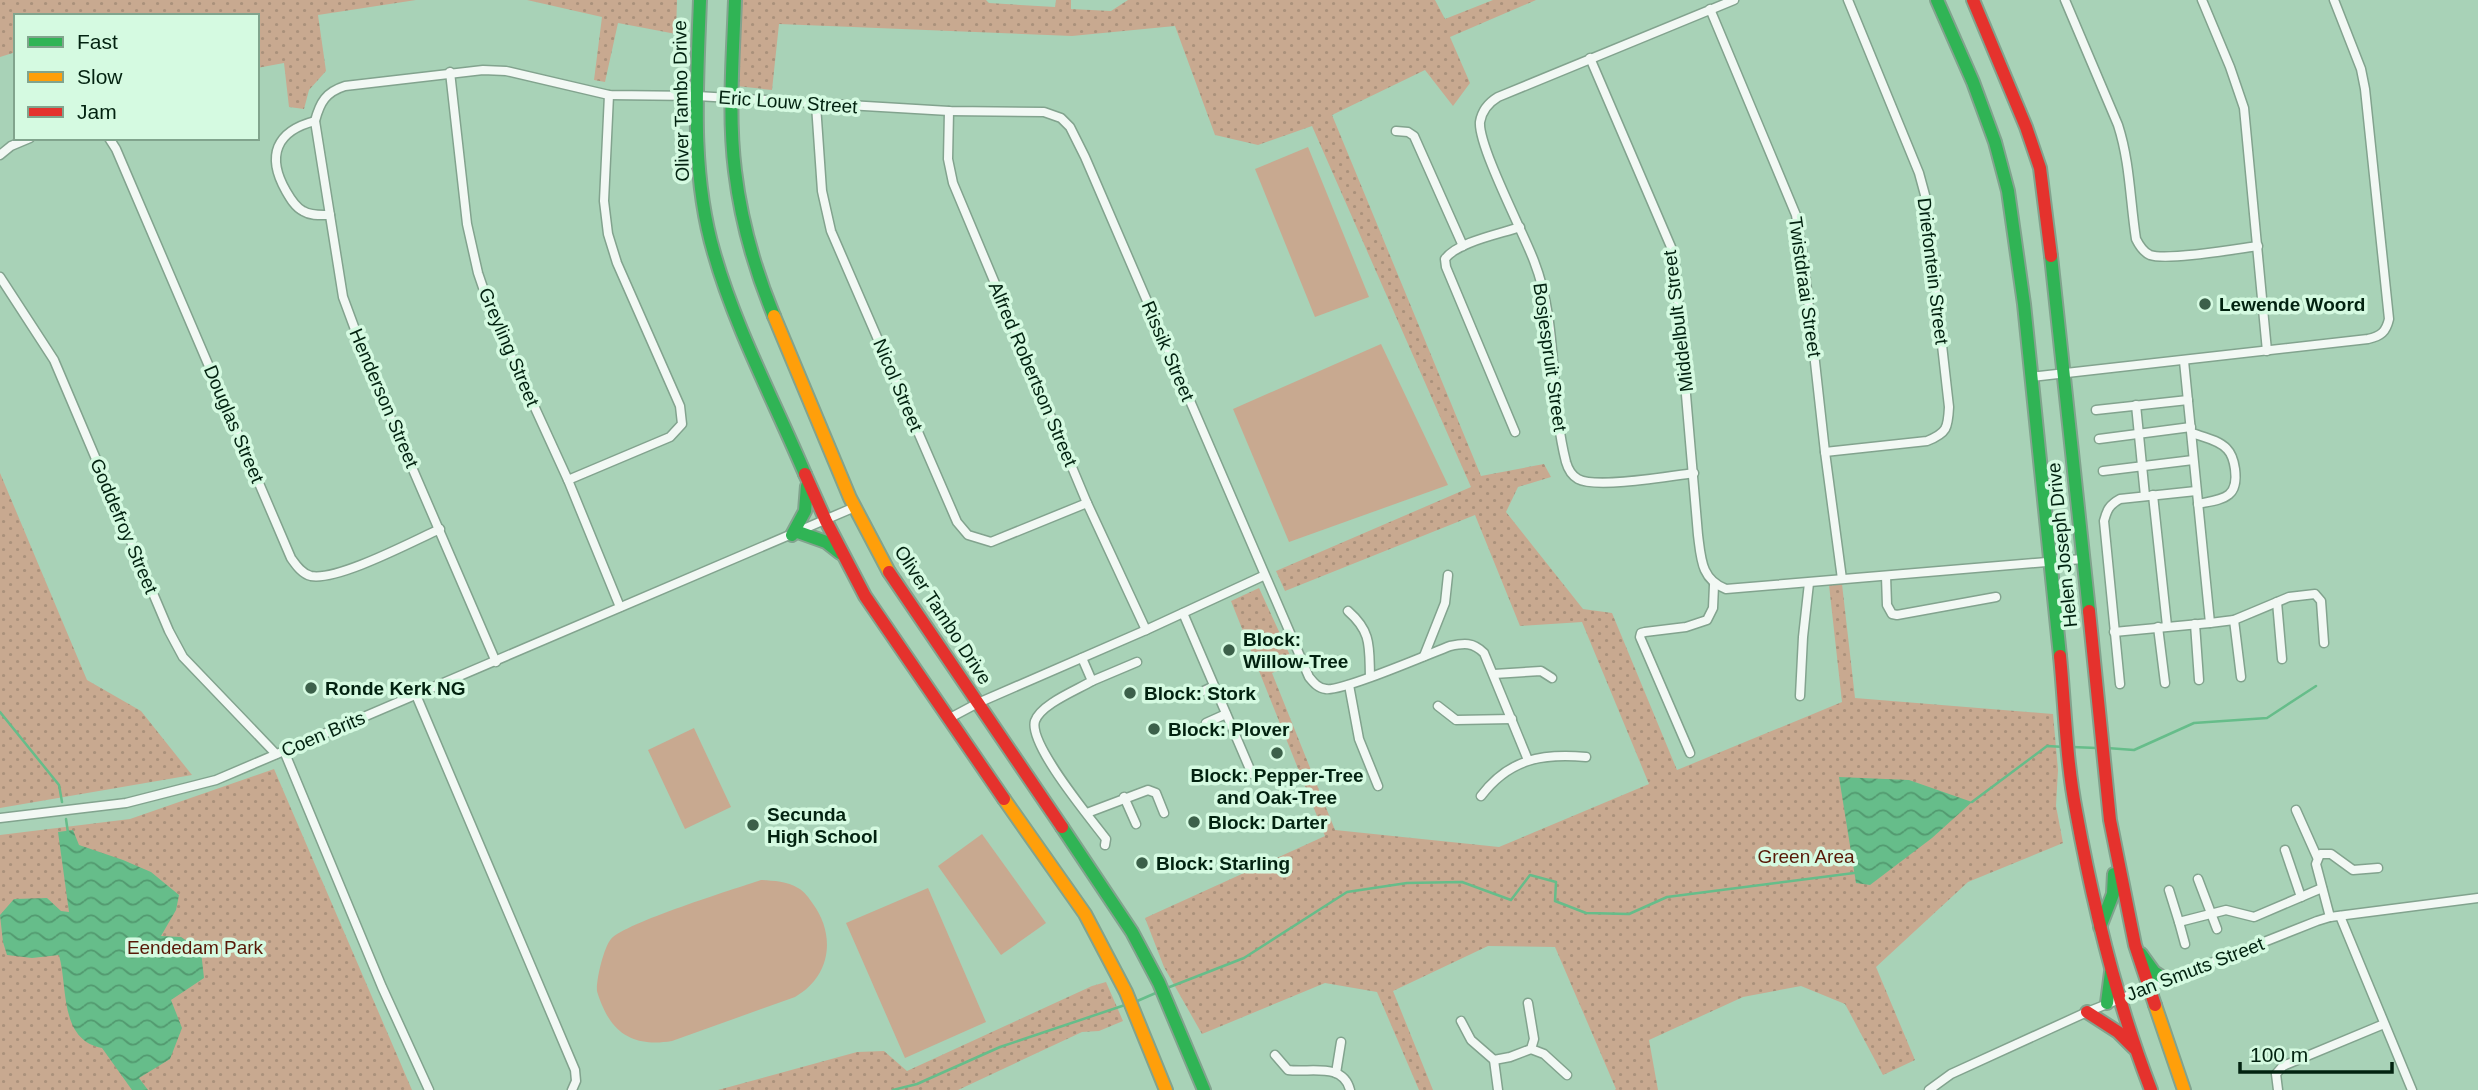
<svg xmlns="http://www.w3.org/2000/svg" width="2478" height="1090" viewBox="0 0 2478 1090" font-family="Arial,sans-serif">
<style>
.grass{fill:#c8a990}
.park{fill:url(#park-dots)}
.water{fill:url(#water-waves)}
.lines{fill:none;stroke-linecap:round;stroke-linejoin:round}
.stream{stroke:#66bd8a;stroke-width:2.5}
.street-casing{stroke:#82a38e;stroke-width:11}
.fast-casing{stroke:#82a38e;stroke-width:16}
.slow-casing{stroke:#82a38e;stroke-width:16}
.jam-casing{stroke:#82a38e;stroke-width:16}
.street{stroke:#f2f8f4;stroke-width:8}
.fast{stroke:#30b455;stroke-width:12}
.slow{stroke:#ff9f0a;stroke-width:12}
.jam{stroke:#e5322d;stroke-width:12}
.poi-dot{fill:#3c604a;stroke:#d5fae1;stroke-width:2.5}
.labels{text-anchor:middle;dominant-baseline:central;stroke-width:7;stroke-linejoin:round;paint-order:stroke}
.street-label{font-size:19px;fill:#022210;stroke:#d5fae1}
.poi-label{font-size:19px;font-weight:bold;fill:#022210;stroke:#d5fae1;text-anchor:start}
.park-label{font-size:19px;fill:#581807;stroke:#d5fae1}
</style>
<defs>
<pattern id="park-dots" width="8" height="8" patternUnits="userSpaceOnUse" patternTransform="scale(1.75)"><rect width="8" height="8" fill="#c8a990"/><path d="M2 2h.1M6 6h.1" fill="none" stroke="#aa917b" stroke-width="1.8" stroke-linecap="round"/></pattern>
<pattern id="water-waves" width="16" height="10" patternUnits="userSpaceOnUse" patternTransform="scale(1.75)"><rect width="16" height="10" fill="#66bd8a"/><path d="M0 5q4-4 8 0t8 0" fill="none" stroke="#52996f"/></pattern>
</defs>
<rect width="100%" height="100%" fill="#a8d2b7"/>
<g class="grass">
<path d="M1308,147L1369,297L1315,317L1255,169Z"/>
<path d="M1381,344L1448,485L1289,542L1233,409Z"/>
<path d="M694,728L731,807L685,829L648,750Z"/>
<path d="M982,834L1046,923L1001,955L938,866Z"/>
<path d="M761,880C773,881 787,881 798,888C804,891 809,898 813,904C836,935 831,977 795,997L672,1041C648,1045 625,1042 610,1020C605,1013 599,999 597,991C596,980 604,947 611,939C625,923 734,889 761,880Z"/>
<path d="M928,888L986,1022L905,1058L846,923Z"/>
</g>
<g class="park">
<path d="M0,0H416L318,15L326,71L309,90L304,109L289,107L284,63L257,68V16H16V52L0,57Z"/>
<path d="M527,0H677L676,34L618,23L605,82L594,80L602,17Z"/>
<path d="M739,0H986L989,3L1055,7L1056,0H1071V9L1111,11L1128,0H1435L1445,19L1493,0H1536L1450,37L1470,83L1453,106L1425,70L1332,115L1481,476L1544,464L1551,477L1518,487L1506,512L1583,609L1612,613L1677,770L1842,702L1829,585L1842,584L1855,698L2053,714L2058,770L2056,806L2063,843L1968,882L1876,967L1915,1060L1883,1075L1845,1004L1801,986L1743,997L1649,1040L1658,1090H1615L1616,1089L1555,947L1488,946L1393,991L1433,1090H1419L1377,992L1325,983L1202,1034L1164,967L1145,918L1325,836L1231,601L1259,588L1294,664L1272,673L1335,830L1499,847L1649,784L1582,622L1520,626L1475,515L1285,591L1276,571L1471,487L1312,126L1258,145L1215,135L1175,26L1072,36L779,24L772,90L736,86Z"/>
<path d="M0,473L87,680L141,711L192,775L0,808Z"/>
<path d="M274,769L412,1090H0V835L130,819Z"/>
<path d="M1106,982L1123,1021L1099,1031L1082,1032L958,1090H718L857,1052L884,1051L907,1071L1092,986Z"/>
</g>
<g class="water">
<path d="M1839,777L1909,780L1972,802L1932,838L1870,885L1856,883Z"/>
<path d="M73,830L79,845L123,860L151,872L179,895L176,910L161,936L181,937L201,951L204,978L171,1000L182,1028L170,1059L139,1078L148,1090H132L102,1048C59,1040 68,987 59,955L32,958L7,955L3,942L0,915L14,899L47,898L61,911L69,912L58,832Z"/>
</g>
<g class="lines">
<g class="stream">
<path d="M0,712L59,785L62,802"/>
<path d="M2072,747L2097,748"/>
<path d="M2107,748L2134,750L2194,723L2267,718L2316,686"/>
<path d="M1972,802L2047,746L2065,747"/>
<path d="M66,819L68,833"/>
<path d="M1167,988L1244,958L1347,892L1407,883L1462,882L1511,900L1530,875L1556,882L1555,901L1586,913L1629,914L1667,897L1854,873"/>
<path d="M1135,1002L1158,992"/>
<path d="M893,1090L917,1084L1000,1047L1125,1005"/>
</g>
<defs>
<g id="street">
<path d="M2065,0L2118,125C2130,162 2130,200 2136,239C2139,245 2143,252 2150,255C2167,261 2236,249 2258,246"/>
<path d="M2202,0L2230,67L2244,108L2267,351"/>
<path d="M1710,9L1796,215L1804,263L1825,452L1842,579"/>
<path d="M1590,58L1671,247L1675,266L1698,535C1701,558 1701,580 1726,589L2082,559"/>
<path d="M450,72L467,224L478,273L492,314L568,480L620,607"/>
<path d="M816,105L822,191L831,231L957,522L968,535L991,542L1087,503"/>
<path d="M949,111L948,159L953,183L1087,503L1146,630"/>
<path d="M315,121C276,131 266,156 286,191C290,198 295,207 303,211C311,216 321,215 330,215"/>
<path d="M1396,131L1408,132L1414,136L1463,246"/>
<path d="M109,138L116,149L291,558C296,565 302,574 311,576C338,581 413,541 440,529"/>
<path d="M0,155L11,146L30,138"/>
<path d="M0,277L54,360L169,631L183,657L276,754"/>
<path d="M2031,377L2368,339C2381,336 2386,332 2389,319L2365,89L2361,69L2334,0"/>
<path d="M2136,405L2145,496"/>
<path d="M2096,410L2188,400"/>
<path d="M1515,432L1446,267L1445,259C1457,242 1500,234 1520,227"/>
<path d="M2192,433C2203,437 2219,440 2227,449C2232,454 2234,462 2235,469C2239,499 2222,499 2198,504"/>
<path d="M2099,439L2191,427"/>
<path d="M1825,452L1927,441C1947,433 1948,428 1949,407L1925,195L1919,173L1848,0"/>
<path d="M2103,471L2193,460"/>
<path d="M1694,473C1671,476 1596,489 1578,479C1571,475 1568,469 1566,462C1549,396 1559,325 1534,261C1524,234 1478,146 1480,122C1482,110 1488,103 1498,97L1734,0"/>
<path d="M568,480L670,437L682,424L680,406L617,263L608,234L604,201L609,95"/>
<path d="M2153,495L2167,626"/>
<path d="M1886,576L1887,605L1892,614L1897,615L1996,597"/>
<path d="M2277,602L2282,659"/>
<path d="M1348,611C1372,632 1369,647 1370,676"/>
<path d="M1183,613L1252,774"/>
<path d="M2234,620L2241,677"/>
<path d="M2210,623L2234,620L2289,597L2315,594L2321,601L2324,643"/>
<path d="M2195,624L2199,680"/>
<path d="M2158,627L2165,683"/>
<path d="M2114,632L2210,623L2184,361"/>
<path d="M1424,656L1445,603L1448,575"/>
<path d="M1082,658L1092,681C1077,690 1041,704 1035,721C1028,744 1091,819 1106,839L1105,845"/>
<path d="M496,662L370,370L343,297L315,121C320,102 326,92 345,86L483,70L506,71L609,95L697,96L949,111L1044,112L1061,118L1070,127L1085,157L1309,677C1314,683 1318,688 1326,689C1341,692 1429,654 1450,646C1464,643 1473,642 1484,653L1528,760"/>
<path d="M1494,674L1541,671L1552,678"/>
<path d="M1092,681L1137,662"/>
<path d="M2120,684L2104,521C2107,510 2109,505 2120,499L2196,491"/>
<path d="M1349,685L1359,739L1378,786"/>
<path d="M416,695L575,1070L576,1081L572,1090"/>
<path d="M1195,695L1214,686"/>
<path d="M1800,696L1803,637L1809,583"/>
<path d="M1438,706L1456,720L1512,719"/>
<path d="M948,719L978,703L1146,630L1263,576"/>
<path d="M1206,723L1226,714"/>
<path d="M284,751L382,987L429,1090"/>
<path d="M1690,753L1640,637L1641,633L1645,632L1686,627L1707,620L1713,608L1714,585"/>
<path d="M1481,796C1509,759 1542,753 1586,757"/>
<path d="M1124,797L1136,824"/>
<path d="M2296,810L2317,857"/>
<path d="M1087,813L1148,790L1156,793L1164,813"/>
<path d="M0,818L126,803L216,780L855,507"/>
<path d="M2285,850L2301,897"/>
<path d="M2198,879L2217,929"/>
<path d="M2169,890L2179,922L2226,910L2254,917L2322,888"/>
<path d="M2340,916L2412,1090"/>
<path d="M2330,917L2316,864L2320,854H2331L2353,870L2378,868"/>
<path d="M2179,922L2185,944"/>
<path d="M1461,1021L1471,1040L1494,1060L1498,1090"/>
<path d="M1531,1049L1544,1054L1567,1075"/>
<path d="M1275,1055L1288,1070C1310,1073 1343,1062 1350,1090"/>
<path d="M1494,1060L1510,1057L1531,1049L1534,1039L1528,1003"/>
<path d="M1336,1073L1341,1042"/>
<path d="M1929,1090L1951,1074L2087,1012L2317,921L2330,917L2478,898"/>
<path d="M2278,1090L2276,1074L2283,1066L2384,1024"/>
</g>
<g id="fast">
<path d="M700,0C697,84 690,172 714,253C735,327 775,403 805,474"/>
<path d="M735,0C733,57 728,115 735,171C741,221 755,270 774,316"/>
<path d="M1937,0L1973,82L1995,142L2008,191L2024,304L2060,656"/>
<path d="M2051,256L2089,611"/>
<path d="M798,532L826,542L840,553"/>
<path d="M792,535L805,511L807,486"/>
<path d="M1062,827L1132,932L1159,983L1204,1090"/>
<path d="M2100,927L2113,894L2114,874"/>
<path d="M2141,954L2154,972L2168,981"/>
<path d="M2107,1003L2111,972"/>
</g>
<g id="slow">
<path d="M774,316L850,498L889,572"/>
<path d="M1004,799L1085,914L1126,992L1166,1090"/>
<path d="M2155,1005L2184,1090"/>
</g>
<g id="jam">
<path d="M1973,0L2026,127L2040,168L2051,256"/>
<path d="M805,474L826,521L865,596L1004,799"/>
<path d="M889,572L1062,827"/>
<path d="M2089,611L2110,820L2135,945L2155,1005"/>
<path d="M2060,656C2065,707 2066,760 2076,811C2093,905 2116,1000 2151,1090"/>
<path d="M2087,1012L2118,1032L2134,1048"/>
</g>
</defs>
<use href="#street" class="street-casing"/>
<use href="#fast" class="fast-casing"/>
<use href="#slow" class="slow-casing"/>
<use href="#jam" class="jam-casing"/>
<use href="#street" class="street"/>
<use href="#fast" class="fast"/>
<use href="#slow" class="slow"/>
<use href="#jam" class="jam"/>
</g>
<g class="poi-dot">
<circle cx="2205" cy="304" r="7"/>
<circle cx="1229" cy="650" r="7"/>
<circle cx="311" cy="688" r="7"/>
<circle cx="1130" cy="693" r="7"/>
<circle cx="1154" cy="729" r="7"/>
<circle cx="1277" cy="753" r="7"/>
<circle cx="1194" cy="822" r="7"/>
<circle cx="753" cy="825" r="7"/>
<circle cx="1142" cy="863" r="7"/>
</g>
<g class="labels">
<g class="street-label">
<text transform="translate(681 101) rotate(-91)">Oliver Tambo Drive</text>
<text transform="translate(788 102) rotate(4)">Eric Louw Street</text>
<text transform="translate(1933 271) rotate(83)">Driefontein Street</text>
<text transform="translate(1805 287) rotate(82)">Twistdraai Street</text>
<text transform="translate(1678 321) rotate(-97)">Middelbult Street</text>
<text transform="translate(509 347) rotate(67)">Greyling Street</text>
<text transform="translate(1168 351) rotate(67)">Rissik Street</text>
<text transform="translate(1550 357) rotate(82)">Bosjespruit Street</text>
<text transform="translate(1033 374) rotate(67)">Alfred Robertson Street</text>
<text transform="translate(898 385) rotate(67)">Nicol Street</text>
<text transform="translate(384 398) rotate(67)">Henderson Street</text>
<text transform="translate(234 424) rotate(67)">Douglas Street</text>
<text transform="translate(124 526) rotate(67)">Goddefroy Street</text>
<text transform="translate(2062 545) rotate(-96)">Helen Joseph Drive</text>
<text transform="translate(943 615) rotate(57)">Oliver Tambo Drive</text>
<text transform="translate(323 734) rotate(-23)">Coen Brits</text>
<text transform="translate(2195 969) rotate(-21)">Jan Smuts Street</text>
</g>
<g class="poi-label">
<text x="2219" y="304">Lewende Woord</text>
<text x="1243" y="639">Block:<tspan x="1243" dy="22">Willow-Tree</tspan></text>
<text x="325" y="688">Ronde Kerk NG</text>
<text x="1144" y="693">Block: Stork</text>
<text x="1168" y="729">Block: Plover</text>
<text x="1277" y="775" text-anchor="middle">Block: Pepper-Tree<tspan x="1277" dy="22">and Oak-Tree</tspan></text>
<text x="767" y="814">Secunda<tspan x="767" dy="22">High School</tspan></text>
<text x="1208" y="822">Block: Darter</text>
<text x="1156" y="863">Block: Starling</text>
</g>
<g class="park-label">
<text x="1806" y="856">Green Area</text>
<text x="195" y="947">Eendedam Park</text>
</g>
</g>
<rect x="14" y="14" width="245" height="126" fill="#d5fae1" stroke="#81a48d" stroke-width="2"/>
<rect x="28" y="37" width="35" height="10" fill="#30b455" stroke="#81a48d" stroke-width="2"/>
<text x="77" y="49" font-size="21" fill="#022210">Fast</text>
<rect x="28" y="72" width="35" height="10" fill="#ff9f0a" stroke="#81a48d" stroke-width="2"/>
<text x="77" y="84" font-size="21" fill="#022210">Slow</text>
<rect x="28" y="107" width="35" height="10" fill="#e5322d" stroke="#81a48d" stroke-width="2"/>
<text x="77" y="119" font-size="21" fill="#022210">Jam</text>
<path d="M2240 1062v10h152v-10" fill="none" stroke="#022210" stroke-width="3.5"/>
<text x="2250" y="1062" font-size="21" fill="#022210" stroke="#d5fae1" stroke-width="5" paint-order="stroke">100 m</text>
</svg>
